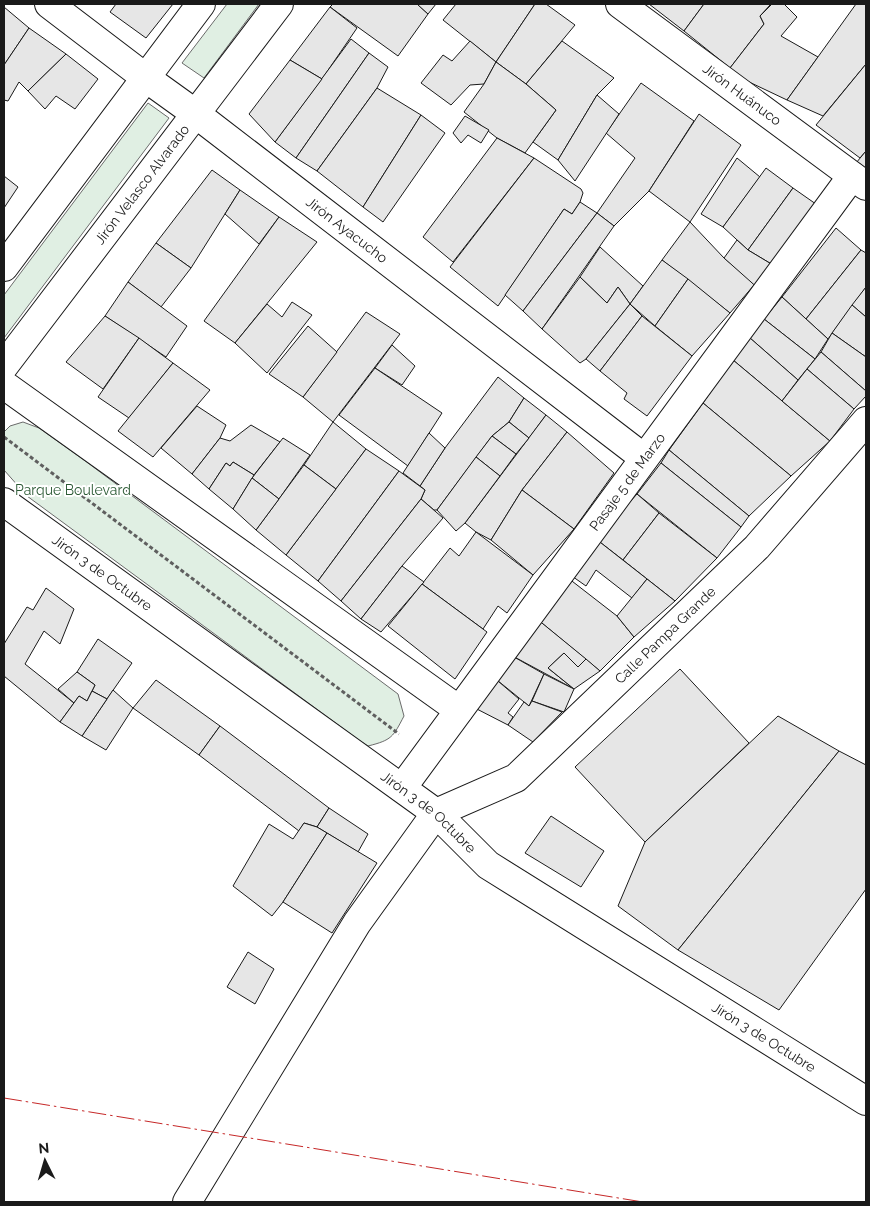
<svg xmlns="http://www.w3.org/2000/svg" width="870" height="1206" viewBox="0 0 870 1206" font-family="Raleway,sans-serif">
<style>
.green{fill:#e0efe3;stroke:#6a6a6a}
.building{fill:#e6e6e6;stroke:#1a1a1a}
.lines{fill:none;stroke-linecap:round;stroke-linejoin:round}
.minor-casing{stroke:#1a1a1a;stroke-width:30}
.path{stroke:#5f5f5f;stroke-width:3;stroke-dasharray:4 2.5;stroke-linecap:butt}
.minor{stroke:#fff;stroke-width:28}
.power{stroke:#c62828;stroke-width:1;stroke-dasharray:18 4 2.5 4;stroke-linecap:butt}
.labels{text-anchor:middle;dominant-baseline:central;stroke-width:4;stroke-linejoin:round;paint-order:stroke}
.street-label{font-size:14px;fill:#1a1a1a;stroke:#fff}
.park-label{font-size:14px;fill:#2b5a34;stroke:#fff}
</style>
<rect width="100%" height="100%" fill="#fff"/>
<g class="green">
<path d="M227,4H259L204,78L182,63Z"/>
<path d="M148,103L169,118L4,338V295Z"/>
<path d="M23,422L39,428L88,463L398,694L404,716C393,737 392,740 368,746L360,741L27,496L4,470V432L10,426Z"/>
</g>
<g class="building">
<path d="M116,4H173L146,38L110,12Z"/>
<path d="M333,4H417L428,14L398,56L330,7Z"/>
<path d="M417,4H436L428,14Z"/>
<path d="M456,4H535L496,62L443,20Z"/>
<path d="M535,4H546L575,25L526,84L496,62Z"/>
<path d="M649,4H704L684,31Z"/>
<path d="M704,4H768L770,5L760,16L764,24L730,68L684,31Z"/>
<path d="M772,4H784L797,17L781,36L818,57L787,100L747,81L730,68L764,24L760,16Z"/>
<path d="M856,4H866V64L823,116L787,100Z"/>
<path d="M4,7L29,28L4,65Z"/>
<path d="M330,7L357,28L322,79L290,60Z"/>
<path d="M29,28L66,54L28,91L19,82L8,101L4,100V65Z"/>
<path d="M351,39L369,53L296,158L275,142Z"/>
<path d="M470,41L496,62L484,84L470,85L451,105L421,83L443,55L452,61Z"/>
<path d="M562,41L614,78L597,95L558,160L533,142L556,110L526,84Z"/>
<path d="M369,53L388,67L377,88L317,171L296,158Z"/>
<path d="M66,54L98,79L75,109L56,96L45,109L28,91Z"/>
<path d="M290,60L322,79L275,142L249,114Z"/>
<path d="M496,62L526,84L556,110L525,153L497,138L464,112L484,84Z"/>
<path d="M866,64V151L860,158L816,125Z"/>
<path d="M641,83L694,121L649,191L614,226L597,213L635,158L606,133Z"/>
<path d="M377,88L421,115L363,207L317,171Z"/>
<path d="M597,95L619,114L575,181L558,160Z"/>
<path d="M699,114L741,145L690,222L649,191Z"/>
<path d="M421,115L445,133L383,222L363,207Z"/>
<path d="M465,116L489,130L481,143L468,135L461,143L453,133Z"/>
<path d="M497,138L534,158L453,262L423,237Z"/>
<path d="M866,151V171L856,163Z"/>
<path d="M534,158L581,189L583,193L580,202L572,214L564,209L498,306L450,267Z"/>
<path d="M737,158L760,177L723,227L701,214Z"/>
<path d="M766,168L793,188L748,250L723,227Z"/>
<path d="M212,170L240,190L191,268L156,243Z"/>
<path d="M4,176L18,187L4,208Z"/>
<path d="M793,188L823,209L778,268L748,250Z"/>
<path d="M240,190L279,217L259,244L225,214Z"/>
<path d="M580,202L597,213L523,311L505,295L564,209L572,214Z"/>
<path d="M597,213L614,226L542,329L523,311Z"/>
<path d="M279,217L317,242L235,343L204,321Z"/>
<path d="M690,222L724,258L755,284L730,313L662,260Z"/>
<path d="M836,228L861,250L806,319L782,297Z"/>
<path d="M737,240L748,250L778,268L760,290L724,258Z"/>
<path d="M156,243L191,268L161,307L128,282Z"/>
<path d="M600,247L643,286L630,304L618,287L607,303L580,277Z"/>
<path d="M861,250L866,253V287L828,339L806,319Z"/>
<path d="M662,260L688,279L655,326L630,304Z"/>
<path d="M580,277L607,303L618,287L630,304L586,359L580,363L542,329Z"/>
<path d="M688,279L730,313L692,356L655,326Z"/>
<path d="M128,282L187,326L166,357L105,316Z"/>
<path d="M866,287V317L852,305Z"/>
<path d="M782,297L828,339L815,359L764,319Z"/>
<path d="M292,302L312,315L267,373L235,343L267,304L282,317Z"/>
<path d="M630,304L642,316L600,371L586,359Z"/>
<path d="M852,305L866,317V357L832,333Z"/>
<path d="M366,312L400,334L333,422L303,397Z"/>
<path d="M105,316L139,338L103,389L66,362Z"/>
<path d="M642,316L692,356L647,416L624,399L627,393L600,371Z"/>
<path d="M764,319L815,359L798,380L750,338Z"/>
<path d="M308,326L337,352L303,397L269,374Z"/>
<path d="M832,333L866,357V391L821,352Z"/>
<path d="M139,338L173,363L129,418L98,397Z"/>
<path d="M750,338L798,380L782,401L733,360Z"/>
<path d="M392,345L415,366L402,385L375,368Z"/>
<path d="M821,352L866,391V396L854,409L807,369Z"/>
<path d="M733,360L830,441L791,476L703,403Z"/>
<path d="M173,363L210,390L153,457L118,431Z"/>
<path d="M375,368L442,413L408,466L339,415Z"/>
<path d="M807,369L854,409L830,441L782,401Z"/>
<path d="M498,377L524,398L509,422L492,436L437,510H434L421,499L425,490L420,486L445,448Z"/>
<path d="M524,398L546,415L529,438L509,422Z"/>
<path d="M703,403L791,476L749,516L669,450Z"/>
<path d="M197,406L226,425L220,438L192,474L161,448Z"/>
<path d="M546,415L567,432L522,490L491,540L476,532L465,523Z"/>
<path d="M333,422L366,449L336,489L304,465Z"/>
<path d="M509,422L529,438L516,454L492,436Z"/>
<path d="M251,425L280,442L254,475L233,462L230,466L226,463L209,489L192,474L220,438L230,441Z"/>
<path d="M567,432L614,473L574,529L522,490Z"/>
<path d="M429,433L445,448L420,486L403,473Z"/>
<path d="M492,436L516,454L500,476L476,457Z"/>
<path d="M283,438L310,455L279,499L252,478Z"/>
<path d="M366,449L399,471L318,581L286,555Z"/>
<path d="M669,450L749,516L741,527L661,463Z"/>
<path d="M476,457L500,476L465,523L456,531L437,510Z"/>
<path d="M233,462L254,475L233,509L209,489L226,463L230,466Z"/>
<path d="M661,463L741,527L717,558L637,494Z"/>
<path d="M304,465L336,489L286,555L256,530Z"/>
<path d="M399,471L425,490L421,499L341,601L318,581Z"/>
<path d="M252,478L279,499L256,530L233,509Z"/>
<path d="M522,490L574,529L533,575L491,540Z"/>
<path d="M637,494L659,513L623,560L596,539Z"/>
<path d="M421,499L443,518L402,566L361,619L341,601Z"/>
<path d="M659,513L717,558L675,601L623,560Z"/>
<path d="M476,532L533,575L507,613L498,606L483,629L422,584L450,548L459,556Z"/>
<path d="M596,539L647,579L632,598L596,570L586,586L569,574Z"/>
<path d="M402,566L424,582L381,632L361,619Z"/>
<path d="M568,578L617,616L634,637L600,671L537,619Z"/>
<path d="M647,579L675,601L634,637L617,616Z"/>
<path d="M422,584L487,632L455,679L388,626Z"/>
<path d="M46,588L74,609L60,644L44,631L25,664L74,703L60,722L4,676V644L27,607L33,610Z"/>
<path d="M537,619L586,659L578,667L564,653L548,668L574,689L507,653Z"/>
<path d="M98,639L132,663L107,699L92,691L95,685L77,672Z"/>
<path d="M507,653L544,674L529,706L492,676Z"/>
<path d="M564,653L578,667L586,659L600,671L574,689L548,668Z"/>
<path d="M680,669L749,743L645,842L575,767Z"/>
<path d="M77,672L95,685L87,701L79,696L74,703L58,689Z"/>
<path d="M544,674L574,689L564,712L532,701Z"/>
<path d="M492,676L519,699L508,713L513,717L508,725L471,706Z"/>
<path d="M156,680L220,726L199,755L133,708Z"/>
<path d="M113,690L133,708L106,750L82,736Z"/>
<path d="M92,691L107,699L82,736L60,722L79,696L87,701Z"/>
<path d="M532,701L562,712L533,742L508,725L524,702L529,706Z"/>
<path d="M778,716L839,751L678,950L618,906L645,842Z"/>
<path d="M220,726L329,808L317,827L304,823L299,831L199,755Z"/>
<path d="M839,751L866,765V889L779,1010L678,950Z"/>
<path d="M329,808L368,834L358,852L317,827Z"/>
<path d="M551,816L604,851L581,887L525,853Z"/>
<path d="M304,823L317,827L327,833L283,902L272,916L233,886L269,824L293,839Z"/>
<path d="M327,833L377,863L332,933L283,902Z"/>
<path d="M248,952L274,969L255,1004L227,987Z"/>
</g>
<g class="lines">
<defs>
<g id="minor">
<path id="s1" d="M49,4L146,78L196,114L644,458"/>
<path id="s2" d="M620,4L866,186"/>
<path d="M4,267L201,4"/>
<path id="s3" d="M4,366L279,4"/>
<path d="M4,385L459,710"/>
<path id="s4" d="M4,502L436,813L488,865L866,1101"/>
<path id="s5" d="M402,788L852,176"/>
<path id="s6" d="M187,1202L357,923L436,813L516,778L757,547L866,421"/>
</g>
</defs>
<use href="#minor" class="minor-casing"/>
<path class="path" d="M4,437L399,734"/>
<use href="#minor" class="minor"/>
<path class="power" d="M4,1098L643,1202"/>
</g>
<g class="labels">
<g class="street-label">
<text stroke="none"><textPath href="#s2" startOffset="152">Jirón Huánuco</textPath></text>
<text stroke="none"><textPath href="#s3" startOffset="228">Jirón Velasco Alvarado</textPath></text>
<text stroke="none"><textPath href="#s1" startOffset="374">Jirón Ayacucho</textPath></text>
<text stroke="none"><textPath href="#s5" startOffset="380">Pasaje 5 de Marzo</textPath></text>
<text stroke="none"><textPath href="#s4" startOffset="121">Jirón 3 de Octubre</textPath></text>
<text stroke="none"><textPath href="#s6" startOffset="756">Calle Pampa Grande</textPath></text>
<text stroke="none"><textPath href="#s4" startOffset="526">Jirón 3 de Octubre</textPath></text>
<text stroke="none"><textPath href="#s4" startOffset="931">Jirón 3 de Octubre</textPath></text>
</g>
<g class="park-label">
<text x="73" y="490">Parque Boulevard</text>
</g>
</g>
<rect width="870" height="1206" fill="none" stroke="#1a1a1a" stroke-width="10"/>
<g transform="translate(45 1161) rotate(355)" stroke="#ffffff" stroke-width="4" paint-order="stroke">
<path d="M0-4L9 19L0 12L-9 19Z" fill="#1a1a1a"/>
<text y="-8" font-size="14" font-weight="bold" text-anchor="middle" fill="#1a1a1a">N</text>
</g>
</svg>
